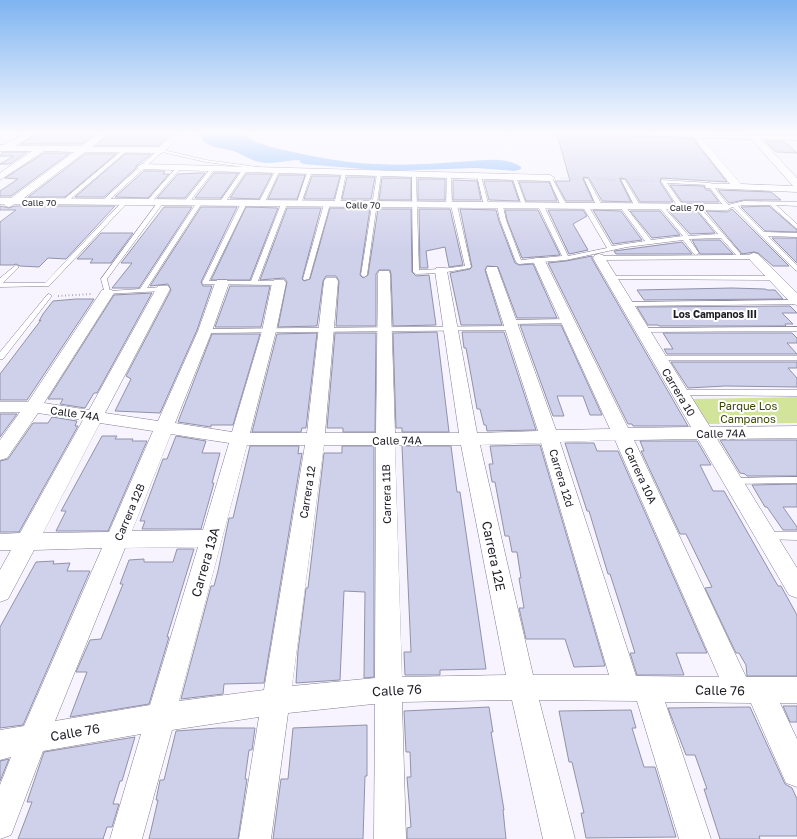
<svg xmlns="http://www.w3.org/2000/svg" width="797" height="839" viewBox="0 0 797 839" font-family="'Golos Text',sans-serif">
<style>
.green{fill:#d1e499}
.water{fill:#7fb4fc}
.building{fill:#cfd0ea;stroke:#9192aa}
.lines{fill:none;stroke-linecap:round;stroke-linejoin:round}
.service-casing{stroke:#847d94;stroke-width:1}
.minor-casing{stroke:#847d94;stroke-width:1}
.path-far1{stroke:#b1aeb9;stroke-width:1.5;stroke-dasharray:0.5 1.5;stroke-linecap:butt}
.path{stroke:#b1aeb9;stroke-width:2;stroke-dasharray:1 2.5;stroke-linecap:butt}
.service{fill:#fff;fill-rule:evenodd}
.minor{fill:#fff;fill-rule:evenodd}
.labels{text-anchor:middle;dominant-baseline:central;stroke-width:4;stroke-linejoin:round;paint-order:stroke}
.far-street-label{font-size:9px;fill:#1f1c25;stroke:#fff}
.far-neighbourhood-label{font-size:10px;font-weight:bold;fill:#1f1c25;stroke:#fff}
.street-label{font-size:11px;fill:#1f1c25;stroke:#fff}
.park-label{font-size:11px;fill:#394500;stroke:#fff}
.near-street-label{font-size:13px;fill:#1f1c25;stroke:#fff}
</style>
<rect width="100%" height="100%" fill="#f7f4ff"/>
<path class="green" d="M797,397V423L708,424L692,399Z"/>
<path class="water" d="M199,133H243C250,142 273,148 284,150C314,157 346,163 377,164C408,166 440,163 471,161C486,160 508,157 521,167V169L515,171L476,168L387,171L304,164L299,162L301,161L299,160C289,160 279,163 268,163C255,163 247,157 236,152C226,148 215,149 206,143C202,141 201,137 199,133Z"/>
<g class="building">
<path d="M37,133H98L81,144H21Z"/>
<path d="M110,133H171L167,136H169L158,146H96Z"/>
<path d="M557,134L692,138L727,182L661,178L660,182L673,202H640L626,179L620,178V180L631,202L602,201L589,178L584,177L583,179L593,201H566L555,181H570Z"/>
<path d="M765,141H784L797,153L776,152Z"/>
<path d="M3,152H27L10,164H0L14,156H0Z"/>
<path d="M44,153H70L11,196H0V191L18,179L5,178Z"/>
<path d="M85,154H116L65,197H28Z"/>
<path d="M125,154H151L136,166V168L104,197H75Z"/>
<path d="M144,171H165L163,174H169L148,198L115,197Z"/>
<path d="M199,173H205L185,198H157L178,174Z"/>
<path d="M214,173H238L221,198H195Z"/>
<path d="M246,174H272L259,199L230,198Z"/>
<path d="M279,175H305L297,199H268Z"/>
<path d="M312,176H340L334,199H304Z"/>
<path d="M347,177H375L371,199H342Z"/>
<path d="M382,178H411V200H379Z"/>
<rect x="418" y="179" width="27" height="21"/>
<path d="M453,180L477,181L481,200H453Z"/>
<path d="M484,181H512L519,201L489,200Z"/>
<path d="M519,182H549L557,201H526Z"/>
<path d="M670,185L704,186L706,190H710L719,202H682Z"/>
<path d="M718,190L771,192L781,200H744L729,203Z"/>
<path d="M0,206L9,208L15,206H115L66,259L48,258L39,267L20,266L16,264L13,265H0V222L16,210H0Z"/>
<path d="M769,206L797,230V232L765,231L741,207Z"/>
<path d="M164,207H192L139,288H112L132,263H121Z"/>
<path d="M201,207H237L201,282L203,286H212L197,330L160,413L115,411L131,379L126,376L171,290L168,284L150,286Z"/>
<path d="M246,207L278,208L250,280H211Z"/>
<path d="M287,208H321L302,279L304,281L310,279L330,208H370L360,275L363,278L368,275L378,209H411L412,272L416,276L429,275L436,325L393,326L391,274L390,270H379L376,274V326H336L339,281L336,276H326L323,281L317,326L278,327L287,282L284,278L260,280Z"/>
<path d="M419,209H450L463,265L449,267L445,247L426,251L428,268H420Z"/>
<path d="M460,209L496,210L499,221L515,263L519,265L533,264L557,318H517L498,267L487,266L485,270L502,325H461L450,273L470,269L472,267Z"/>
<path d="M732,209L789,266H773L758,253L754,252L742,254L706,211L727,212Z"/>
<path d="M505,210H538L560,255L522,258L507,220Z"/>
<path d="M548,210H583L587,216L573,224L588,250L569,254Z"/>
<path d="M593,210L621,211L642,240L613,244Z"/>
<path d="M630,211H660L680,235L652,238Z"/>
<path d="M669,211H697L715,233L690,234Z"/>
<path d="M101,233H133L111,263H90L93,259H77Z"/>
<path d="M772,238H797V263Z"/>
<path d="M692,240H720L733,254H700Z"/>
<path d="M682,242L692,254H616L614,251Z"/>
<path d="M592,256V259L688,426H633L632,424H628L548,263L566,261Z"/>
<path d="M230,286H270L261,327H215Z"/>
<path d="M732,288L765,289L767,290H775L783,299L644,300L637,290Z"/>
<path d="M152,293L97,393H94L85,408L60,404L63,399H48L114,295Z"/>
<path d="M76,299H94L27,400H0V374L41,320L39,321L43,314L53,301Z"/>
<path d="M790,306L797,313H782L793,324H785L786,326H659L658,325H648L637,307Z"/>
<path d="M520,325H561L602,415H590L583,396H557L564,416H553Z"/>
<path d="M437,332L449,432H402V428H396L393,333Z"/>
<path d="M462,332H504L536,430L487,431L486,425H484L480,409H477L469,364L466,348H464Z"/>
<path d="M317,333L306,428H302L301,432H252L277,334Z"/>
<path d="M335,333H376L375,432H343V428H327Z"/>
<path d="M663,333H792L797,338V343H787L797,354H667L664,349H673Z"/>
<path d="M212,334H260L233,425H211V427L178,422Z"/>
<path d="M671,362H797V368H788L797,378V387L725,386L688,388Z"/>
<path d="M0,414H17L0,437Z"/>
<path d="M52,417L77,421L75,426H78L19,532H0V461L8,459L33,423H48Z"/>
<path d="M102,436H117L115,439H133L132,441H147L108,531H56L66,511H61Z"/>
<path d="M176,436L206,441L202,453H220L212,483H214L201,529H142L145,521H140L163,459H167Z"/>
<path d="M720,440H797V476H747L745,474L740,473Z"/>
<path d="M640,441H697L711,465H700L713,491H724L778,586H781L797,615V676H747L746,665L739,653H736L705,588L712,587L686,534H680L641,451H644Z"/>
<path d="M565,443H594L597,451H618L707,653H676L684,675H637L630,653H635L620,605L610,574H608L589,511H587Z"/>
<path d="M540,445L605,666L574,667L565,639H526L519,608H524L519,578H521L517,552H512L509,536H505L495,482H492L489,464H493L490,446Z"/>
<path d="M250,446H299L298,454L302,453L264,683L224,684L223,694L181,699L211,586H214L218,571L229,518H233Z"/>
<path d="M342,446H374V677L364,678L365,592L344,591L340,680L296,683L298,651L306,588H308L324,453H342Z"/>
<path d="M402,446H451L457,492H460L486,669L440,670V675H405L404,652H411Z"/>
<path d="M797,484V507H783L797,527V530H783L767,507H765L752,485Z"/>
<path d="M177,549H194L167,637H169L149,704L70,717L87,672H76L90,640L101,639L123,584H120L129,560L144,559V562H173Z"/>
<path d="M54,561L53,564L70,563L67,571H90L23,725L0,728V627L36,562Z"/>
<path d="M783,706H797V722H790Z"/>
<path d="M489,707L493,732H491L504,810H503L506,839H407V828L411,827L407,777H411L410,752H406L404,711Z"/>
<path d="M750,707L785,784L792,788L797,799V836H759L760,839H720L704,789H707L695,755H686L668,708Z"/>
<path d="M631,710L636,728H632L644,767H655L676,837L586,838L581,813H584L572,762H569L559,711Z"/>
<path d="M367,725V776H365L363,839H273L281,779H288L293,728Z"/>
<path d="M218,728H255L252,750H249L245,779H247L238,839H149L158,800H156L160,780H164L176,731Z"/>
<path d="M135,737L122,781H120L113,804H119L112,827H107L103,839H18L32,802H27L44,752Z"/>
<path d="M9,759L0,781V761Z"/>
</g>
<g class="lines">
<defs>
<g id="service">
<path d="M125,148L129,149L66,203H62V201Z"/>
<path d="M159,149L206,160L280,170L264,204L261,206L258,204L275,171L206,162L162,152L106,203H102V201Z"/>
<path d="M176,168L180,169L150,204H146V202Z"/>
<path d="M211,168L215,169L188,204H184V202Z"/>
<path d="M243,169L247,170L224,204H220L219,203Z"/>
<path d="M308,170L312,171L301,204L296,205Z"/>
<path d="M344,172L346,173L340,204L337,206L334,204L342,173Z"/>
<path d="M379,173L381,174L367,275L364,277L361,275L377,174Z"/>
<path d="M412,174L416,175L419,270L441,269L465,266L451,205L449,207L446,205L447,176L449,175L451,176L452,205L454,203L457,205L471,267L470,268L441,273L416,274L413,272Z"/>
<path d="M477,175L481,176L489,207L484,206Z"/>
<path d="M512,176L516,177L527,207L522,206Z"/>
<path d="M548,177L552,178L567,206L566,207L561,206Z"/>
<path d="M584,178L588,179L603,207L602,208L597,207Z"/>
<path d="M621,179L625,180L641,207L640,208L635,207Z"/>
<path d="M661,180L711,183L728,205L744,201L797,202V206L776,205L797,224V229L770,205H744L738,206L764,232L797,233V237L768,236L797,265V271L795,270L733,207L725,208L708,185L667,183L684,207L681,209L678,207L661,181Z"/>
<path d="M123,201L128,202L49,286L0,287V278L16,265L19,267L3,283H45Z"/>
<path d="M244,201L247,203L209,281H251L281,204L284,202L287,204L258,281H279L282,283L279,285L203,284L202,283L241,203Z"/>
<path d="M158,202L163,203L107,279L110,291L140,289L197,202H201L202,203L147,288L163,287L166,289L163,291L105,294L101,279Z"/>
<path d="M327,202L330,204L309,279L304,280L303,279L324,204Z"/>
<path d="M500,204L503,206L506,220L521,260L562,256L538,206L541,204L544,206L568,256L607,248L583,207L584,206L589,207L612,246L645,241L620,207L623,205L625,206L651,240L683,236L659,207L662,205L689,236L718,234L695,207L698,205L740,253V255H754L757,257L754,259L599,260L596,258L599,256L736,255L721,238L689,239L699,253L696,255L694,254L683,240L627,247L566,260L519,264L516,262L500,220L497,206Z"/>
<path d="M612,276H775L778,278L775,280L610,279L609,278Z"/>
<path d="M49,294L51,295V297L3,359H0V352L47,295Z"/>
<path d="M797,300V304L627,306L623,304L627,302Z"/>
<path d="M568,319H571V323L511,324L507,322L511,320Z"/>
<path d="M512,326H515V330L205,333L201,331L205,329Z"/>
<path d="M797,327V331L643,332L639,330L643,328Z"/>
<path d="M656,356H797V360H659L655,358Z"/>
<path d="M679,390H797V396L676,395L675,393Z"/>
<path d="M797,477V483L732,484L728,483L727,481L728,479L732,478Z"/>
<path d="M766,532H797V540L762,539L760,536L762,533Z"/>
</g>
<g id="minor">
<path d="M27,133H36L16,146H81L100,133H109L92,147H159L175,133H183L164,152L161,153L85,152L24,198L727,204L732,207L727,210L15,204L9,207L5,206L4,204H0V198H11L74,152L44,151L0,180V173L32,151H0V145H3Z"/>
<path d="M624,133H696L797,136V140L761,139L797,178V192L706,188L705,186L706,184H730L693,137L628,135ZM702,138L751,139L793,186L741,184Z"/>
<path d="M142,164L550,175L555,178L550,181L139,169L137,167Z"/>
<path d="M754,253L758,254L797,293V305L792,304L750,260L748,257L750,254Z"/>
<path d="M599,254L603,255L605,258L710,427L797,426V438L717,439L797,568V598L789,595L698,439L634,440L746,677H797V703H780L797,739V787L786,783L751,703L665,702L711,839H679L637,701L539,700L575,839H543L512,700L402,702L406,839H374L375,704H373L288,713L271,839H239L259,717L172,730L142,839H110L141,734L43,751L11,835L0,839V785L11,757L0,760V730L24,726L102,548L34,550L8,599L0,602V570L11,550H0V534L20,533L83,420L38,413L7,458L0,460V440L20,412H0V402H28L102,290H112L114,293L44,403L89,410L156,289L158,286H168L170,289L105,413L158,421L198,331L215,283L217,280H227L229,283L212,331L175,423L232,432L262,331L272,283L274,280H284L286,283L276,331L250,433H307L324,281L326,278H336L338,281L325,433H376L378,274L379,271H389L390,274L395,433H459L435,271L436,268H446L447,271L477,433L538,431L486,270L487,267H497L498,270L556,430L610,429L533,261L535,258H543L545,261L628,428L691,427L593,258L595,255ZM100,423L153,431L109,532L43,533ZM171,434L229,443L203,530L132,531ZM615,440L719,677L636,676L560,442ZM541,443L609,675H533L480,445ZM247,445H305L264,690L179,701ZM324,445H376L375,678L292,686ZM395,445H461L506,675L402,677ZM198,547L150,705L55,721L125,548Z"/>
</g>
</defs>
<use href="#service" class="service-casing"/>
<use href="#minor" class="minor-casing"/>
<g class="path-far1">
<path d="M561,178L578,179"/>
<path d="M597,179L616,180"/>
<path d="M633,180L654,181"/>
</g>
<path class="path" d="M58,296L91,294"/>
<use href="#service" class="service"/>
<use href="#minor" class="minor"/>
</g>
<linearGradient id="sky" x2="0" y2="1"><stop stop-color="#7eb4f0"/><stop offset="0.53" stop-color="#fbfaff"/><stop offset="1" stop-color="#fbfaff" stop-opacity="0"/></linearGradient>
<rect width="797" height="250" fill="url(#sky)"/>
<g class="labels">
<g class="far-street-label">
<text x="39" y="202">Calle 70</text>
<text transform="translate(363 205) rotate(1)">Calle 70</text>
<text x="687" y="207">Calle 70</text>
</g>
<g class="far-neighbourhood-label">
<text x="715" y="314">Los Campanos III</text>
</g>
<g class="street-label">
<text transform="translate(679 392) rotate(59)">Carrera 10</text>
<text transform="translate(75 413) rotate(8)">Calle 74A</text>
<text transform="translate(721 433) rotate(-1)">Calle 74A</text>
<text transform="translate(397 440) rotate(-1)">Calle 74A</text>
<text transform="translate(641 475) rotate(65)">Carrera 10A</text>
<text transform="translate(562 478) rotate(73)">Carrera 12d</text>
<text transform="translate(307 492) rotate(-81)">Carrera 12</text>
<text transform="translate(386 494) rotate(-91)">Carrera 11B</text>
<text transform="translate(129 512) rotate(-67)">Carrera 12B</text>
</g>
<g class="park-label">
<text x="748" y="405">Parque Los<tspan x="748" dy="13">Campanos</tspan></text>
</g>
<g class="near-street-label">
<text transform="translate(494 556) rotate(78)">Carrera 12E</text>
<text transform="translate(205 562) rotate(-74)">Carrera 13A</text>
<text transform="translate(397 690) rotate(-3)">Calle 76</text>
<text transform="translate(720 690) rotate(1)">Calle 76</text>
<text transform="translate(75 732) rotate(-10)">Calle 76</text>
</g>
</g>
</svg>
